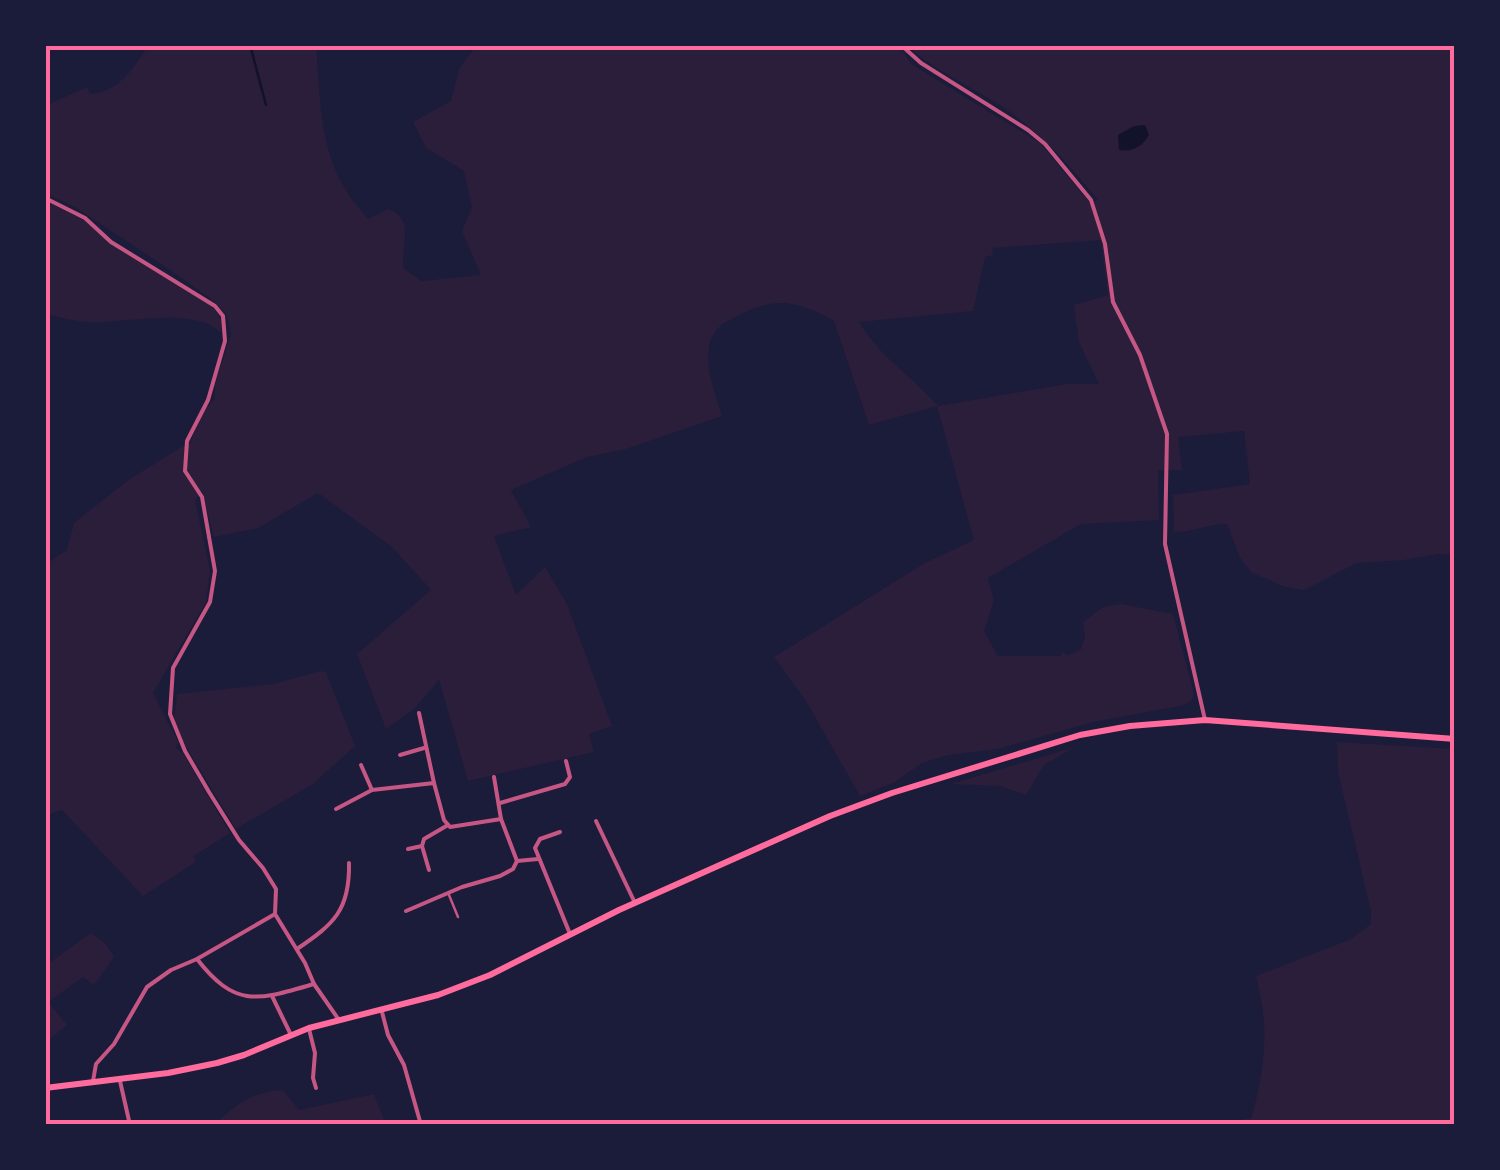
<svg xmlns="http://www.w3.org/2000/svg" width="1500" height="1170" viewBox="0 0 1500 1170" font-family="'Fira Sans Condensed',sans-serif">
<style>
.green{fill:#2a1e3b;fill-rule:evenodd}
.water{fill:#12122b}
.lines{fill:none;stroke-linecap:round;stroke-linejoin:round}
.stream{stroke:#12122b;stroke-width:2.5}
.service{stroke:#c65784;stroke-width:2.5}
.minor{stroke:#c65784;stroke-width:4}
.primary{stroke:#ff6b9d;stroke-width:6}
.neatline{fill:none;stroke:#ff6b9d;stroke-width:4}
</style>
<rect width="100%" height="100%" fill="#1b1b3a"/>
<g class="green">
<path d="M149,45H316C320,92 319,145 344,187C350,198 360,209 368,219L388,209C417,219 399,247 404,269L422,281L481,275L462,231L472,207L464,171L426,148L413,122L451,101L459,69L477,45H899L911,64L1040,143L1090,203L1098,200C1071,167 1045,137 1010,112C977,88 937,74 907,45H1455V555L1438,554L1404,560L1357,563L1304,590L1286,587L1252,573L1240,558L1227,524C1209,524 1193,532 1174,532L1173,495L1250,484L1244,431L1178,437L1182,470H1158L1159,520L1081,524L988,578L994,600L984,631L998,656H1061V652L1069,655L1081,649L1085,638L1083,622L1103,607L1121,604L1173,614L1194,694L1192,700L1185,705L1093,722L998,749L948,755L922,763L895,782L860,796L806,701L774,657L923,564L974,540L937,406L869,425L834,321C797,301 777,296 739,315C723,323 712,329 709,348C705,370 716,395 722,416L626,449L587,457L511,490L531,527L494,536L516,595L545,567L567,604L612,726L589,734L594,752L468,781L439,680L414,709L386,729L357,654L431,590L392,547L318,493L258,528L214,537L202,491L195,500L210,570L206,602L153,693L178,742L176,748L182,752L230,833L194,856L196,862L143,896L62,810L45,816V565L67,550L74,523L127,481L183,446L188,447L206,408L215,399V384L231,334L227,316L216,303L182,278L75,207L45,193V106L87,87L90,94C121,91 132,69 149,45ZM1101,240L1108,295L1074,305L1079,342L1099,384H1067L938,406C911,375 880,357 859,322L973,311L985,257L993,255L992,248Z"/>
<path d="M45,201L84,220L109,242L212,306L222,321L221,333C196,306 127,323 92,322C76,322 60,317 45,314Z"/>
<path d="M321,671L326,672L355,746L313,784L236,829L179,735L174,720L177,694L273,684Z"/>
<path d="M1337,742L1455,749V1125H1407L1405,1121L1398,1125H1239L1243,1119H1251C1265,1069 1270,1027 1256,976L1349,940L1371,924V911L1338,772Z"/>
<path d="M1075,747L1044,765L1026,795L1000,786L951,784Z"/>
<path d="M91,933L105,943L114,957L94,985L83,977L48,1002L67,1025L45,1043V966Z"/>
<path d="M283,1090L299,1110L374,1094L385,1122L408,1120L410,1125H215C236,1103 252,1092 283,1090Z"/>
</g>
<path class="water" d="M1145,125L1149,135C1142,147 1132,152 1119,150L1118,135L1134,126Z"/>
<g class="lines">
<path class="stream" d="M250,45L266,105"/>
<path class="service" d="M449,895L458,917"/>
<g class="minor">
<path d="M901,45L921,63L1028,130L1045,144L1091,200L1105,244L1113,302L1140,355L1167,434L1165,544L1205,720"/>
<path d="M45,198L85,218L111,242L215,306L223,316L225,341L208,400L187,441L185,471L202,497L215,571L210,602L173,668L170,714L185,751L209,792L239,840L263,868L276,889L275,914L305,963L314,984L339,1020"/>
<path d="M419,713L434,783"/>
<path d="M400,755L424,748"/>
<path d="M361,765L372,790"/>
<path d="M494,777L501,819L517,861"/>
<path d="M500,803L565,784L570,777L566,761"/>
<path d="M336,809L372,790L434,783L444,820L450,827L501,819"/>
<path d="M596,821L635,903"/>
<path d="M560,832L540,839L535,848L570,934"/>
<path d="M408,849L422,846"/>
<path d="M429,870L422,846L424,839L448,825"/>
<path d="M406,911L462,887L500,876L513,869L517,861L538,859"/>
<path d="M297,949C334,924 350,910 349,863"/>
<path d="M197,959C236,1009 258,1000 314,984"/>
<path d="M272,996L291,1035"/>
<path d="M382,1012L388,1035L404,1065L421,1125"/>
<path d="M309,1029L315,1053L313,1078L316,1088"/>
<path d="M93,1081L96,1064L114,1044L147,987L171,970L197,959L275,914"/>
<path d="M120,1081L130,1125"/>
</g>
<path class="primary" d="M45,1088L168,1073L217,1063L244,1055L309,1028L438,995L490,975L619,910L830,816L892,793L1080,735L1130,726L1205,720L1455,739"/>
</g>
<rect width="1500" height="1170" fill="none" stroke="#1b1b3a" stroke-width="95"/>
<rect x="48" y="48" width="1404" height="1074" class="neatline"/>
</svg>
